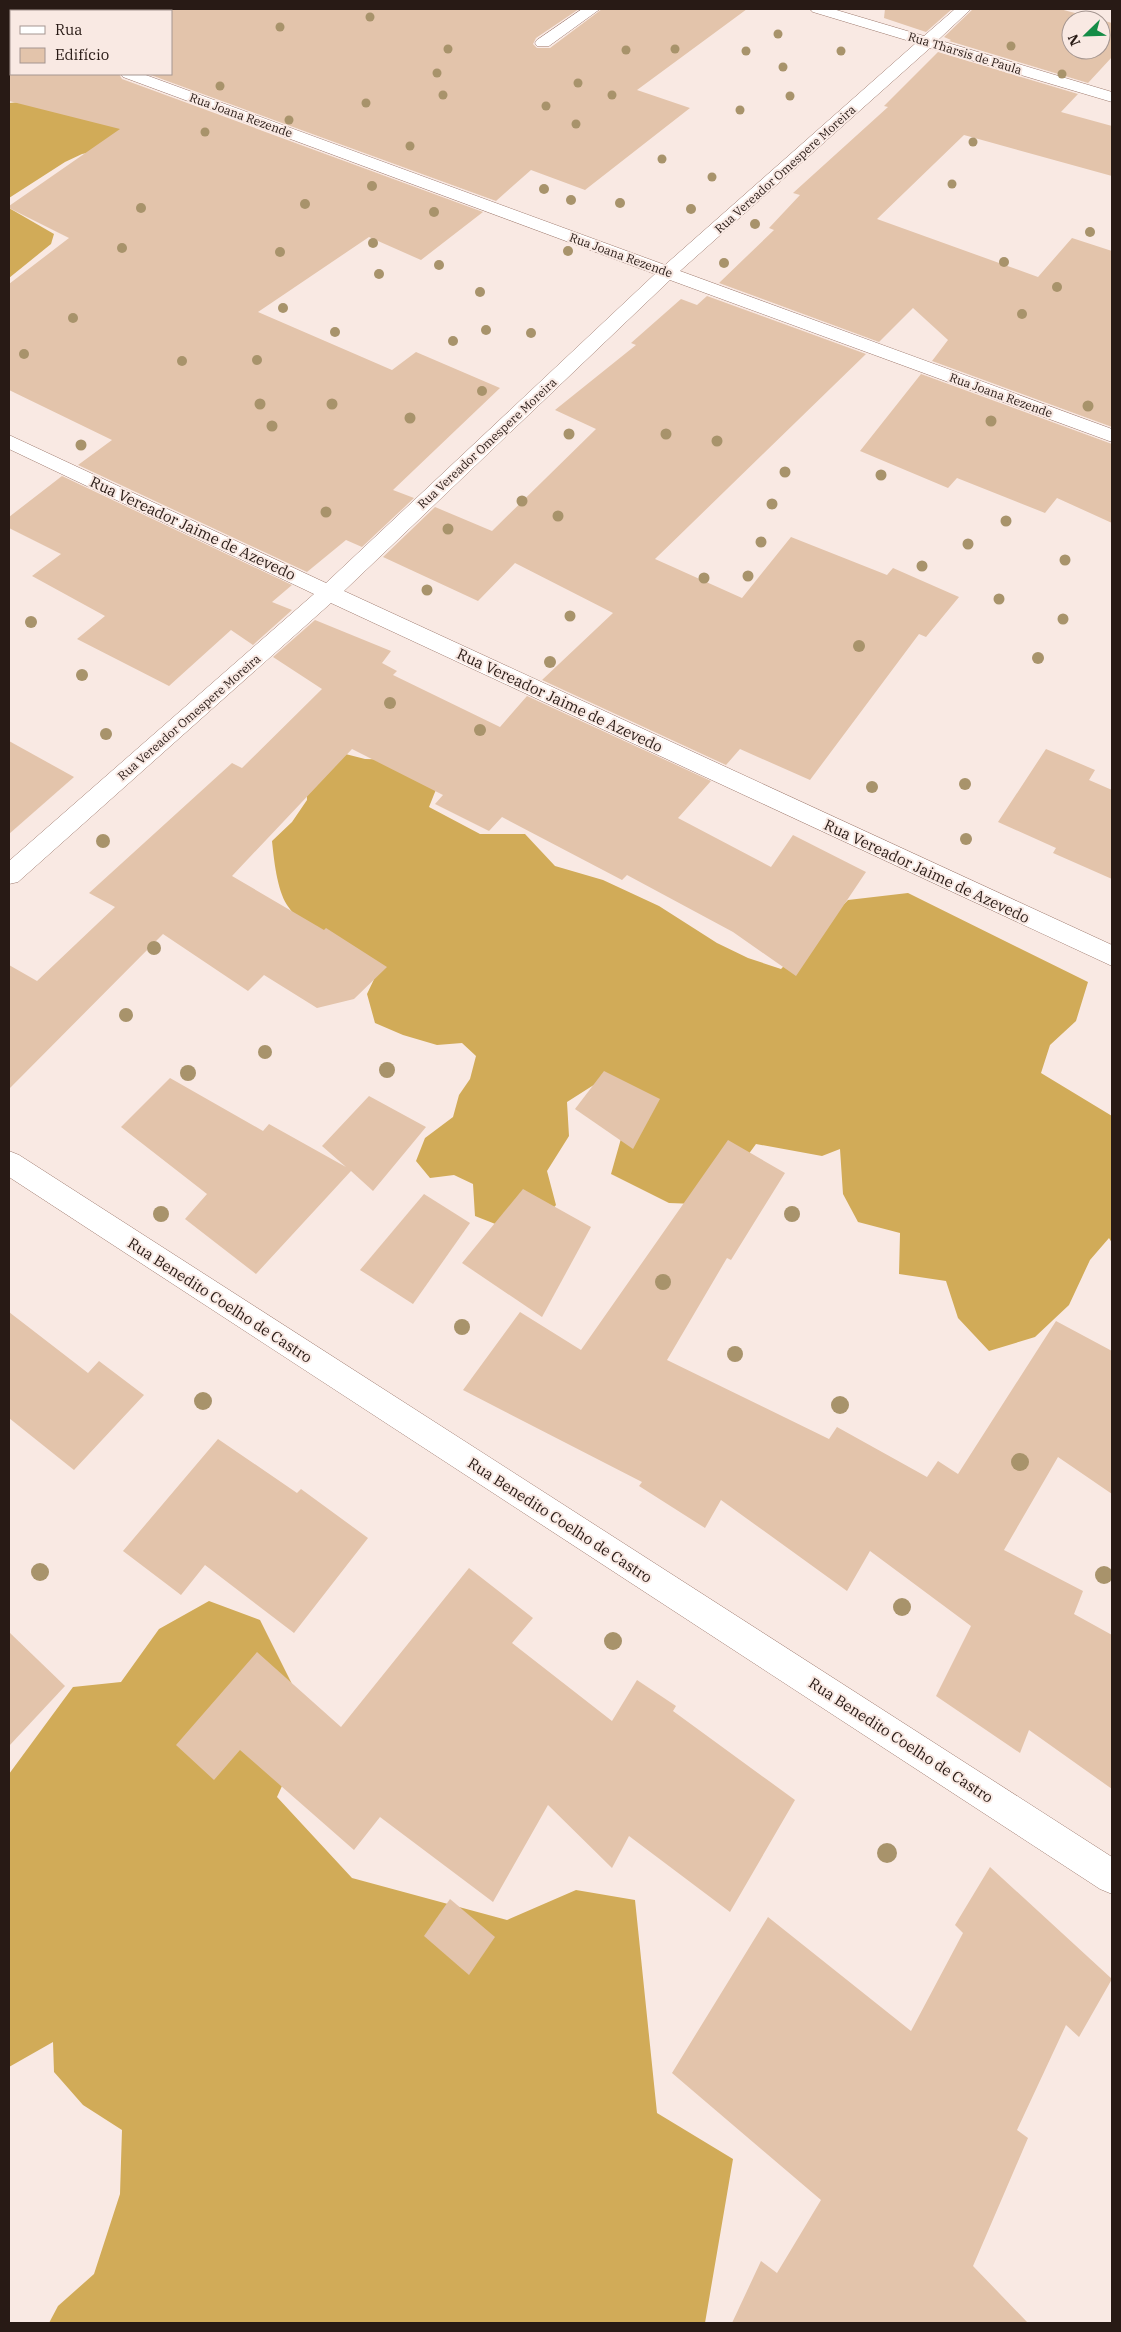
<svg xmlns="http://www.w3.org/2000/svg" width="1121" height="2332" viewBox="0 0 1121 2332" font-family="'IBM Plex Serif',serif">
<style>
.forest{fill:#d1ab58}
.building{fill:#e3c4ab}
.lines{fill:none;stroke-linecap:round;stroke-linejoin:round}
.service-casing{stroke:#9e7a6e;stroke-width:1}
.minor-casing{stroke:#9e7a6e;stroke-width:1}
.service{fill:#fff;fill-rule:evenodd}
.minor{fill:#fff;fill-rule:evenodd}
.tree{fill:#a8936b}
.labels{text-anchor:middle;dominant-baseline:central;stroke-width:4;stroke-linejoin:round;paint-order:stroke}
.far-street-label{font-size:12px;fill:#281a15;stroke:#f9e9e3}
.street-label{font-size:15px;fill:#281a15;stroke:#f9e9e3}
</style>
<rect width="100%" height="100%" fill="#f9e9e3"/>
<g class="forest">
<path d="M41,100L154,101L102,150L82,154L65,162L9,198V103Z"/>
<path d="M9,208L54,234L51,244L9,278Z"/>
<path d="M326,749L365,759L398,760L439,782L429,807L480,834H525L555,866L603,880L659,906L717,943L748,958L781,969L848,900L908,893L1088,982L1076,1021L1050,1045L1041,1073L1112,1116V1243L1109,1238L1090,1260L1069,1305L1035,1337L989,1351L958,1318L946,1281L899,1274L900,1233L858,1222L843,1194L840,1149L822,1156L756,1144L737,1170L722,1205L669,1203L611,1174L626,1121L600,1081L567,1102L569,1136L547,1171L556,1205L535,1229L503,1227L475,1216L473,1184L454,1175L430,1178L416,1161L425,1138L453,1117L459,1095L470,1079L476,1056L462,1043L437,1045L403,1035L375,1023L367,994L378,971C350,954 306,933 287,905C277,889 274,860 272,841L292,822L307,800L306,774Z"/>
<path d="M209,1601L260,1620L311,1722L277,1797L352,1878L507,1920L576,1890L635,1900L657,2113L733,2159L705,2323H49L58,2306L94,2274L120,2194L122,2130L83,2105L54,2072L53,2042L9,2067V1774L73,1687L121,1682L159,1629Z"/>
</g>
<g class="building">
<path d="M9,9H579L536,38L533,44L537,48H550L602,9H747L637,90L690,108L585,190L531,170L496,201L148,74H171V11H11V23L9,22Z"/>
<path d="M885,9H952L926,32L884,18Z"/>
<path d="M973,9H1060L1101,20H1071V50H1101V20L1112,23V57L1088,83L949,41L951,40L944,37Z"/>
<path d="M9,36L11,37V74H119L122,79L483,212L421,260L369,237L258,312L392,370L416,352L500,388L393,490L414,498L362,547L346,540L307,572L78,465L112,440L9,390V284L69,238L9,208V206L120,129L9,101Z"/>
<path d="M938,52L1078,94L1061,112L1112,126V176L964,135L877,219L1038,277L1072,238L1112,251V427L932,361L948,340L913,308L879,342L719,283L774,230L769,228L800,195L793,193L888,107L884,106Z"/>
<path d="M707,296L866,354L655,559L742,598L791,537L887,575L893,568L959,597L926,637L919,634L810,780L740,749L726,765L542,680L613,613L515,563L478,601L383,557L435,507L492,531L596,429L555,410L636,345L631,343L681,299L697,305Z"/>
<path d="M921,374L1112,444V523L1057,498L1045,513L957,478L948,488L860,451Z"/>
<path d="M62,476L292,585L272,602L292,610L253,645L231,630L169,686L77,639L105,616L32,576L61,554L9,528V517Z"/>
<path d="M315,620L391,651L382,663L397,671L393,675L500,727L527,696L711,781L678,818L771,867L793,835L866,872L796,976L733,932L627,875L622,880L502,817L489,831L435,804L443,795L352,749L232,876L324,930L326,928L387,967L354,999L317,1008L264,975L248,991L163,934L9,1089V965L37,981L115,907L89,893L232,763L242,768L322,689L273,657Z"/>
<path d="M9,741L74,777L9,834Z"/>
<path d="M1046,749L1095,770L1089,780L1112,790V879L1053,853L1056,848L998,822Z"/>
<path d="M604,1071L660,1099L633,1149L575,1109Z"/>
<path d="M170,1078L263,1131L269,1124L346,1167L322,1146L369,1096L426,1127L373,1191L351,1171L256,1274L185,1219L207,1194L121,1127Z"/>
<path d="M728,1140L785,1173L731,1260L727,1258L667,1360L829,1439L837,1427L927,1477L938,1461L958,1474L1056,1321L1112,1351V1494L1058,1457L1004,1550L1083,1591L1074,1614L1112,1635V1789L1029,1730L1020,1753L936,1696L971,1626L870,1551L847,1591L721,1500L705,1528L639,1486L642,1482L463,1390L520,1312L581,1350Z"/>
<path d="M523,1189L591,1227L542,1317L462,1263Z"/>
<path d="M424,1194L470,1223L413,1304L360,1270Z"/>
<path d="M9,1312L88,1373L99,1361L144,1395L74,1470L9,1418Z"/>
<path d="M218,1439L297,1493L301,1489L368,1538L294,1633L205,1565L181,1595L123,1551Z"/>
<path d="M469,1568L533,1618L512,1643L612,1721L637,1680L676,1706L673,1711L795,1800L730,1912L629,1836L612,1868L548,1805L493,1902L380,1817L354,1850L240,1750L214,1780L176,1745L257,1652L341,1727Z"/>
<path d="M9,1632L65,1686L9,1746Z"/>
<path d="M990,1867L1112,1979L1079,2037L1066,2025L1017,2130L1028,2138L973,2266L1028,2323H732L761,2261L777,2273L821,2200L672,2073L768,1917L911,2031L963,1933L955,1925Z"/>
<path d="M450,1899L495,1937L469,1975L424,1936Z"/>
</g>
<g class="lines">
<defs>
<path id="service" d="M582,9H600L549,46H537L535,43L537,40Z"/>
<g id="minor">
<path d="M810,9H833L924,36L955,9H971L938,40L1112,92V102L930,48L680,271L1112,429V442L670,280L344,591L1112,945V966L331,603L18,882L9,884V861L314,594L9,449V435L326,583L655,274L123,77L121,74H143L665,265L916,43L813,12Z"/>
<path d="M9,24L11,25V35L9,34Z"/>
<path d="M9,1151L19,1155L1112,1857V1894L1100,1889L9,1177Z"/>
</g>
</defs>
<use href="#service" class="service-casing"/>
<use href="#minor" class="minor-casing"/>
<use href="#service" class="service"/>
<use href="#minor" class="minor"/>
</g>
<g class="tree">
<circle cx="370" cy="17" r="4.5"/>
<circle cx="280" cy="27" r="4.5"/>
<circle cx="778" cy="34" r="4.5"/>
<circle cx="1011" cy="46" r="4.5"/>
<circle cx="448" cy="49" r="4.5"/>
<circle cx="675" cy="49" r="4.5"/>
<circle cx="626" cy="50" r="4.5"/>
<circle cx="746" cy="51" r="4.5"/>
<circle cx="841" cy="51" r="4.5"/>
<circle cx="783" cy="67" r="4.5"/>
<circle cx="437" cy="73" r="4.5"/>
<circle cx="1062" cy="74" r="4.5"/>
<circle cx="578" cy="83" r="4.5"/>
<circle cx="220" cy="86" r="4.5"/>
<circle cx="443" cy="95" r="4.5"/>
<circle cx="612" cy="95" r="4.5"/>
<circle cx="790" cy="96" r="4.5"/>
<circle cx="366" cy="103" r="4.5"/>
<circle cx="546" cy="106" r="4.5"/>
<circle cx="740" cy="110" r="4.5"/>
<circle cx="289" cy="120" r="4.5"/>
<circle cx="576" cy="124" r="4.5"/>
<circle cx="205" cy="132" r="4.5"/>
<circle cx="973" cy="142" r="4.5"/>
<circle cx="410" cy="146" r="4.5"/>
<circle cx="662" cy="159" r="4.5"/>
<circle cx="712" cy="177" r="4.5"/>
<circle cx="952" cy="184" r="4.5"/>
<circle cx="372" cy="186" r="5"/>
<circle cx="544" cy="189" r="5"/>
<circle cx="571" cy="200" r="5"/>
<circle cx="620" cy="203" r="5"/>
<circle cx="305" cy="204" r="5"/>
<circle cx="141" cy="208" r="5"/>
<circle cx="691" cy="209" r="5"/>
<circle cx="434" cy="212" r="5"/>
<circle cx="755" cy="224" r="5"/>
<circle cx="1090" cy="232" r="5"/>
<circle cx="373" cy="243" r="5"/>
<circle cx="122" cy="248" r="5"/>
<circle cx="568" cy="251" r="5"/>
<circle cx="280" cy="252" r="5"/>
<circle cx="1004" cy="262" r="5"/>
<circle cx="724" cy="263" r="5"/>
<circle cx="439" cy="265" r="5"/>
<circle cx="379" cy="274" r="5"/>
<circle cx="1057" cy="287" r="5"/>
<circle cx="480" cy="292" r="5"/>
<circle cx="283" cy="308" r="5"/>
<circle cx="1022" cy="314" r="5"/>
<circle cx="73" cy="318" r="5"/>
<circle cx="486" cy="330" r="5"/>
<circle cx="335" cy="332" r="5"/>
<circle cx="531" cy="333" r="5"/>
<circle cx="453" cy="341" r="5"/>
<circle cx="24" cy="354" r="5"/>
<circle cx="257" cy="360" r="5"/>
<circle cx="182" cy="361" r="5"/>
<circle cx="482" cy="391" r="5"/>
<circle cx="260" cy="404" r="5.5"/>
<circle cx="332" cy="404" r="5.5"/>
<circle cx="1088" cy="406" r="5.5"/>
<circle cx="410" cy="418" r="5.5"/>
<circle cx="991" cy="421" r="5.5"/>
<circle cx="272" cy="426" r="5.5"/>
<circle cx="569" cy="434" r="5.5"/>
<circle cx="666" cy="434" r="5.5"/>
<circle cx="717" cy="441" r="5.5"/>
<circle cx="81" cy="445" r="5.5"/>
<circle cx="785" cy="472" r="5.5"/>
<circle cx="881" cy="475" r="5.5"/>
<circle cx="522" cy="501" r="5.5"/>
<circle cx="772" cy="504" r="5.5"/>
<circle cx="326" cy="512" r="5.5"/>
<circle cx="558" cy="516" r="5.5"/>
<circle cx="1006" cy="521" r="5.5"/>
<circle cx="448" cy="529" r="5.5"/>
<circle cx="761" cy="542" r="5.5"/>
<circle cx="968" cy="544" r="5.5"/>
<circle cx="1065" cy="560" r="5.5"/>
<circle cx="922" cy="566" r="5.5"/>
<circle cx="748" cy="576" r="5.5"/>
<circle cx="704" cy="578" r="5.5"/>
<circle cx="427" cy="590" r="5.5"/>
<circle cx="999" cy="599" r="5.5"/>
<circle cx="570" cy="616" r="5.5"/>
<circle cx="1063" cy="619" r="5.5"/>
<circle cx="31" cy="622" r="6"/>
<circle cx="859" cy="646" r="6"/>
<circle cx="1038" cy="658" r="6"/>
<circle cx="550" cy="662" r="6"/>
<circle cx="82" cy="675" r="6"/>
<circle cx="390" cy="703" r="6"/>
<circle cx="480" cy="730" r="6"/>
<circle cx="106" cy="734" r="6"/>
<circle cx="965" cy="784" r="6"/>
<circle cx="872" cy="787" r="6"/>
<circle cx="966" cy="839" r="6"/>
<circle cx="103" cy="841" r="7"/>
<circle cx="154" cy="948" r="7"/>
<circle cx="126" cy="1015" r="7"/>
<circle cx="265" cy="1052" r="7"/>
<circle cx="387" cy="1070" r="8"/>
<circle cx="188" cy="1073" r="8"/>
<circle cx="161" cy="1214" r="8"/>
<circle cx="792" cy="1214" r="8"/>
<circle cx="663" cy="1282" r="8"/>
<circle cx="462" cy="1327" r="8"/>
<circle cx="735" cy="1354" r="8"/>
<circle cx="203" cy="1401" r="9"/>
<circle cx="840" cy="1405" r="9"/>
<circle cx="1020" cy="1462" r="9"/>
<circle cx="40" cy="1572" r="9"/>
<circle cx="1104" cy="1575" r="9"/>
<circle cx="902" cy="1607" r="9"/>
<circle cx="613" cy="1641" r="9"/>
<circle cx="887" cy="1853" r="10"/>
</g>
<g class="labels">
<g class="far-street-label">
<text transform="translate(965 53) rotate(17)">Rua Tharsis de Paula</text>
<text transform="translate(241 115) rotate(20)">Rua Joana Rezende</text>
<text transform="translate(785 169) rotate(-42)">Rua Vereador Omespere Moreira</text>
<text transform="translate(621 255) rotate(20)">Rua Joana Rezende</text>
<text transform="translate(1001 395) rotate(20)">Rua Joana Rezende</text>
<text transform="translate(487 443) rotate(-43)">Rua Vereador Omespere Moreira</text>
<text transform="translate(189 717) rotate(-41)">Rua Vereador Omespere Moreira</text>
</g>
<g class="street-label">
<text transform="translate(193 528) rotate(25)">Rua Vereador Jaime de Azevedo</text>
<text transform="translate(560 700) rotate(25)">Rua Vereador Jaime de Azevedo</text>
<text transform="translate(927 871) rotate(25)">Rua Vereador Jaime de Azevedo</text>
<text transform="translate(220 1300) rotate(33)">Rua Benedito Coelho de Castro</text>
<text transform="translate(560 1520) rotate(33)">Rua Benedito Coelho de Castro</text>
<text transform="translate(901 1740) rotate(33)">Rua Benedito Coelho de Castro</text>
</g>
</g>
<rect width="1121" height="2332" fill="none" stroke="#281a15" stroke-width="20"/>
<rect x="10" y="10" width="162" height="65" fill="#f9e9e3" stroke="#a59691"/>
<rect x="20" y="26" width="25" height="8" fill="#ffffff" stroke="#a59691"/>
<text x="55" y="35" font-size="15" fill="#281a15">Rua</text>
<rect x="20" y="48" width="25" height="15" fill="#e3c4ab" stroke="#a59691"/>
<text x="55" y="60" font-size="15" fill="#281a15">Edifício</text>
<g transform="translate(1086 35) rotate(247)"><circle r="24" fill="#f9e9e3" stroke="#a59691"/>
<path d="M0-4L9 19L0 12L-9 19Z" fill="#158c46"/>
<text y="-8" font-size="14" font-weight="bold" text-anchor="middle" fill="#281a15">N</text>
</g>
</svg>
